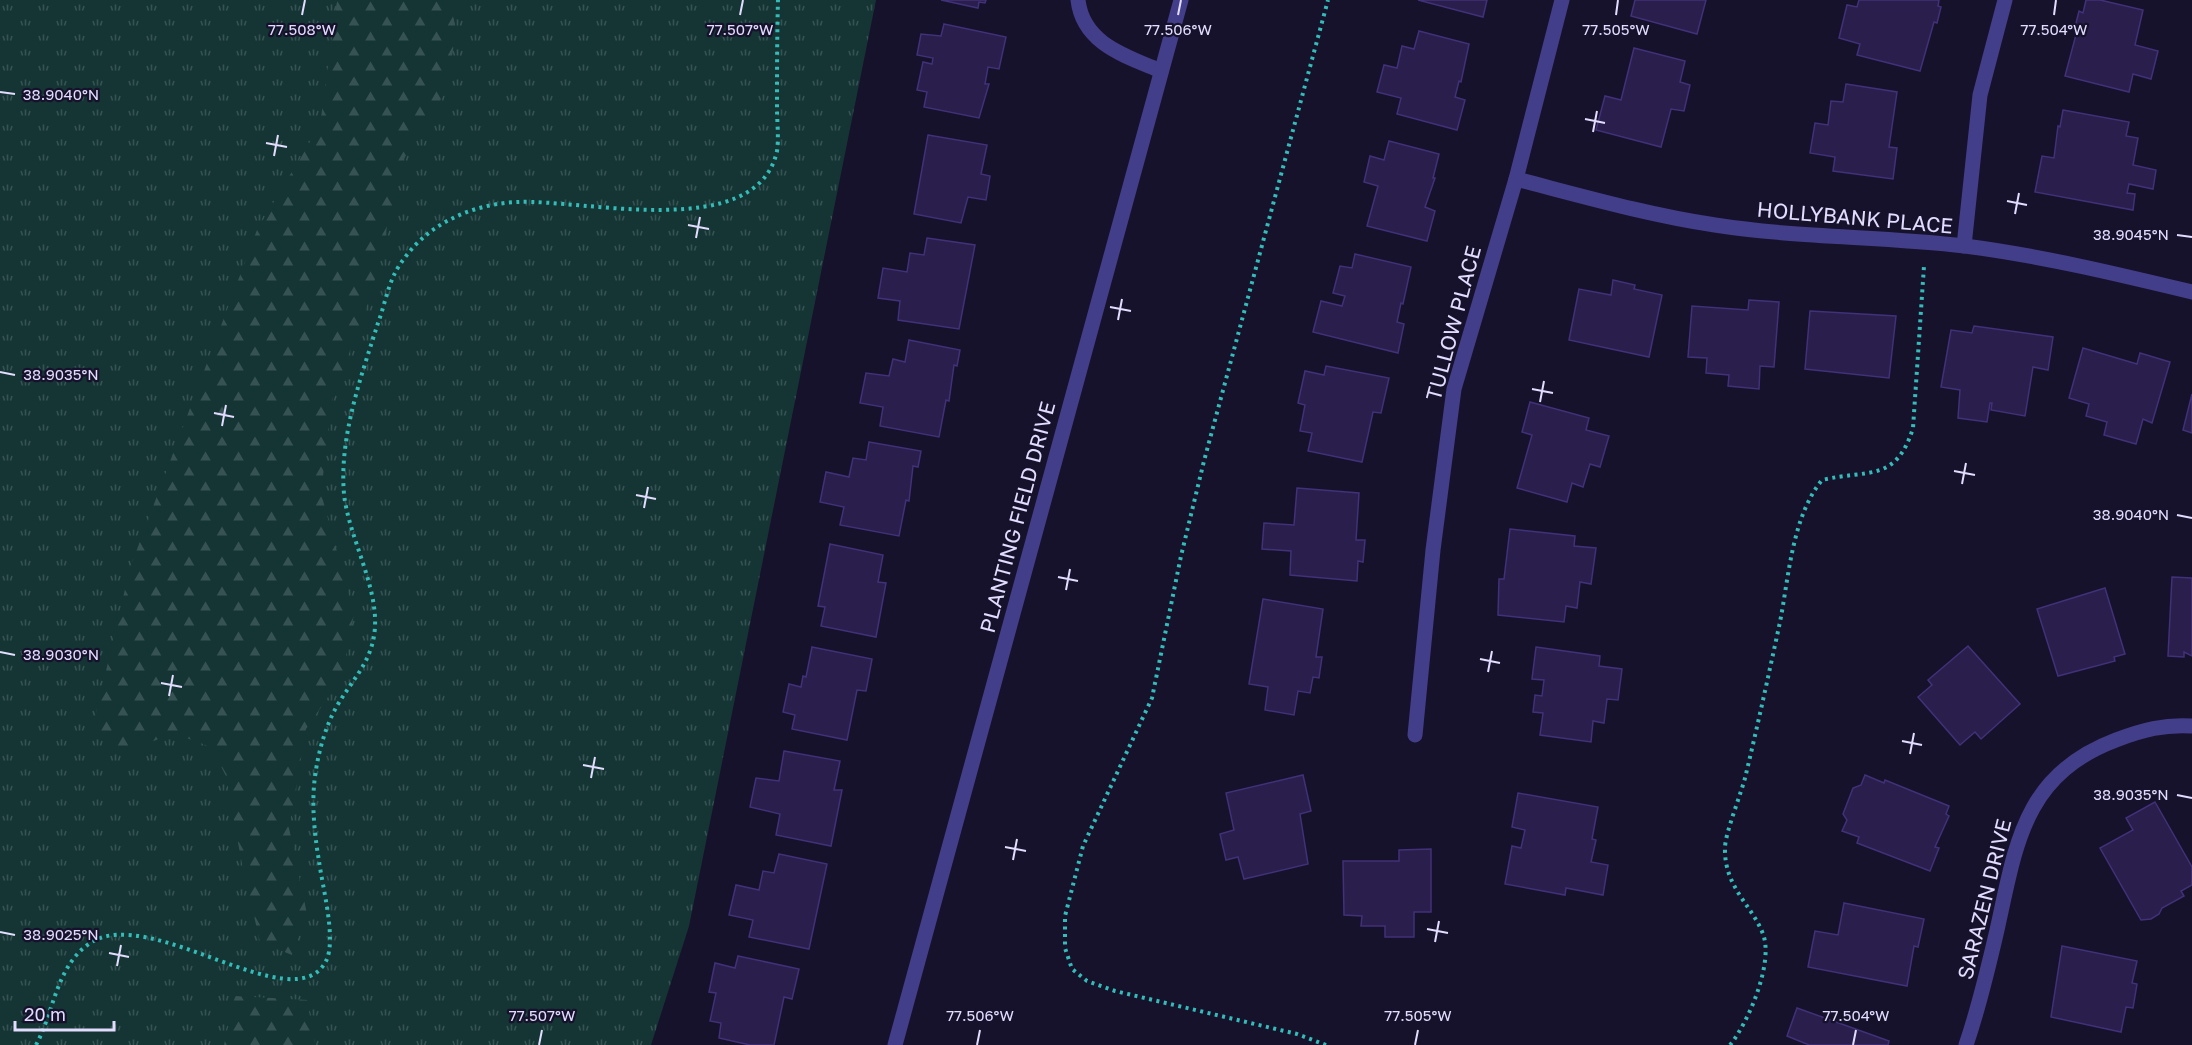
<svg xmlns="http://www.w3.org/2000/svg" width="2192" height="1045" viewBox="0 0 2192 1045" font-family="'Golos Text',sans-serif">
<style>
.grass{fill:url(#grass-tufts)}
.forest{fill:url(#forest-firs)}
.building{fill:#291e4c;stroke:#413178;stroke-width:1.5}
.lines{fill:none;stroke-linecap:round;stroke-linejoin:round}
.path{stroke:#33bcb8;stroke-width:4;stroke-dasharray:3 4.5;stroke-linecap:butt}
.minor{stroke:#433e89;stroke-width:15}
.ticks{fill:none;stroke:#e2ddfe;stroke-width:2}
.labels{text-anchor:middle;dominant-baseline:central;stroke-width:4.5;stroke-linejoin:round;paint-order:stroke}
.street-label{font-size:21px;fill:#e2ddfe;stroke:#17122c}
.ticks-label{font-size:15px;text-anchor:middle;fill:#e2ddfe;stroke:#17122c;stroke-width:4.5;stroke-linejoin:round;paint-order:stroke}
</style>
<defs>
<pattern id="grass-tufts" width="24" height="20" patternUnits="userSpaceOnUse" patternTransform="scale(1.5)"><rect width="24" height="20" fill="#153535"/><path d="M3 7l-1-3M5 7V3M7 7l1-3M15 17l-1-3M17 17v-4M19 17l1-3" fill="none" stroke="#375253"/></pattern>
<pattern id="forest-firs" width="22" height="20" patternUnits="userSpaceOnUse" patternTransform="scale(1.5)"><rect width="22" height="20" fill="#153535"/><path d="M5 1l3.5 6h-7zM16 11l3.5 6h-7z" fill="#375253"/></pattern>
</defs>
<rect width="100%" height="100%" fill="#17122c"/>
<path class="grass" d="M0,0H876L689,926L651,1045H0Z"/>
<g class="forest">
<path d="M337,0H450L456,30L447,89L402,162L372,292L332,399L321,493L354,614L342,677L306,729L289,828L307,914L292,955L260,942L241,859L226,776L211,747L173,733L127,752L92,731L130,568L257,230L320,125Z"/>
<path d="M235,996L307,1000L315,1045H224Z"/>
</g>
<g class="building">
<path d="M941,0H986L985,3L979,2L978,8Z"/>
<path d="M1418,0H1487L1483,17Z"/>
<path d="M1635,0H1706L1697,34L1631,16Z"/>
<path d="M1859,0H1939L1938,6L1941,7L1937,23L1934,22L1920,71L1857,55L1860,44L1839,38L1847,5L1857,7Z"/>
<path d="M2086,0H2100L2143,10L2135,45L2158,51L2151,79L2133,74L2129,92L2065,76L2077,31H2074L2079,11L2083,13Z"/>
<path d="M944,24L1006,37L999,69L988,67L985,84H989L979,118L924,107L927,92L917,90L923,62L932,64L933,58L917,55L921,34L941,36Z"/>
<path d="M1419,31L1469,44L1461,82L1459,81L1455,97L1465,100L1457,130L1397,114L1401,98L1377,92L1384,65L1397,68L1402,46L1414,49Z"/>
<path d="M1634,48L1685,61L1680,82L1690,85L1684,111L1671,109L1661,147L1596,130L1605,96L1621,100Z"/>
<path d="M1846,84L1897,92L1889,147L1897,148L1893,179L1833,171L1835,157L1810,153L1815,123L1828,125L1831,101L1843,102Z"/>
<path d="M2063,110L2129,122L2126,136L2138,138L2133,165L2156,170L2153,189L2129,184L2127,193L2135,194L2133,210L2035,192L2042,156L2054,158L2058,126L2060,127Z"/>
<path d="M928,135L987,145L981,174L990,176L986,200L968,197L961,223L914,214Z"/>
<path d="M1389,141L1439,154L1433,178H1435L1425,207L1435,211L1427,241L1367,226L1378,186L1364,182L1370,156L1384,160Z"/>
<path d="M927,238L975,245L959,329L898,320L900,301L878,298L883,268L907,272L910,253L924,255Z"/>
<path d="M1355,254L1411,267L1403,304L1401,303L1397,322L1404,324L1398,353L1313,332L1321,301L1342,306L1345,296L1333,293L1340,266L1352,268Z"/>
<path d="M1613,280L1635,285L1634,289L1662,295L1649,357L1569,340L1579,289L1611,295Z"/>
<path d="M1749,300L1779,302L1774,367L1760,366L1759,389L1728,386L1729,375L1706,373L1707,358L1688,357L1692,306L1748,310Z"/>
<path d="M1810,311L1896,316L1889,378L1805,369Z"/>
<path d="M1974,326L2053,337L2048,370L2033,367L2025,416L1991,410L1992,403H1990L1987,422L1958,418L1960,390L1941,387L1951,330L1972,333Z"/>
<path d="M909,340L960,350L957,366L954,365L949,401L946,400L939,437L880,426L883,407L860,403L866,373L889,376L893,359L905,362Z"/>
<path d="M2083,348L2137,364L2140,353L2170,362L2152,423L2143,419L2136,444L2104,435L2107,422L2086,416L2089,404L2069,398Z"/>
<path d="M1326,366L1389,378L1381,413L1373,412L1362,462L1308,451L1312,433L1300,431L1305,405L1298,403L1305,371L1324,375Z"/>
<path d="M2192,394V433L2183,430Z"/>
<path d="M1530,402L1589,418L1586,430L1609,436L1600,467L1590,464L1583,487L1572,483L1567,502L1517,488L1532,435L1522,432Z"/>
<path d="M869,442L921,451L918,467L913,466L909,501L906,500L899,536L840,525L844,507L820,502L826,472L849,477L853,458L866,460Z"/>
<path d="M1297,488L1359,493L1356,540H1365L1363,562L1358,561L1357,581L1290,575L1291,551L1262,549L1264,523L1294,525Z"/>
<path d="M1510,529L1575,536L1574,546L1596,548L1591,584L1580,582L1577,608L1566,606L1564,622L1498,615L1499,579H1504Z"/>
<path d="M830,544L883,555L878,582L886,583L876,637L821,626L825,607L818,606Z"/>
<path d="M2172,577L2192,578V656L2184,652V657L2168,656Z"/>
<path d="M2105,588L2125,654L2114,657L2115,661L2058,676L2037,609Z"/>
<path d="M1263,599L1323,609L1316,657H1322L1319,678L1313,677L1310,693L1298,691L1294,715L1265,710L1268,687L1249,684Z"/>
<path d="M1968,646L2020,704L1981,739L1975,732L1960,745L1918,697L1932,685L1928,680Z"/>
<path d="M812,647L872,659L866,691L857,690L847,740L792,729L795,715L783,712L789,684L801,687L803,676L806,677Z"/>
<path d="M1536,647L1600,656L1599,666L1622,669L1618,700L1607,699L1604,723L1593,721L1591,742L1540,735L1543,713L1533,712L1535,695L1542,696L1544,680L1532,679Z"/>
<path d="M784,751L840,761L834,790H842L831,846L776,835L780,814L750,807L756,778L779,781Z"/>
<path d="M1303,775L1311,811L1300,814L1308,864L1244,879L1238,857L1226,860L1220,834L1234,830L1226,793Z"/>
<path d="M1865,775L1884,783L1885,780L1949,806L1946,814L1949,816L1935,847L1939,848L1930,871L1857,843L1859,837L1842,831L1847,820L1843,814L1853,788L1861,785Z"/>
<path d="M1518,793L1598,807L1592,839L1596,840L1591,862L1608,865L1603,895L1566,888L1565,895L1505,884L1512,846L1521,848L1525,830L1512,827Z"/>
<path d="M2155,802L2192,867V885L2181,891L2184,896L2162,908L2159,914L2151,919L2141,920L2100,848L2133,830L2126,818Z"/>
<path d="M1431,849V912H1414V937H1385V926H1361L1362,916L1344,915L1343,861H1399V850Z"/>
<path d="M779,854L827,864L809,949L749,937L753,920L729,915L736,885L759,890L763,871L774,873Z"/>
<path d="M1844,903L1924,919L1918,947L1914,946L1907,986L1808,967L1815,931L1838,935Z"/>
<path d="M2062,946L2137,961L2132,983L2137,984L2133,1008L2126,1007L2121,1032L2051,1017Z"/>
<path d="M738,956L799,969L792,999L784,997L774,1045H750L719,1038L721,1023L710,1021L716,993L709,992L715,963L735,968Z"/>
<path d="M1797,1008L1889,1041L1888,1045H1809L1787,1036Z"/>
</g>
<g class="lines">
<g class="path">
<path d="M36,1045C54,1012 56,966 90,943C150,903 294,1023 326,961C337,940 322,885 319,861C315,838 312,810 314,786C316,761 324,728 337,706C350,683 367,667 373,641C384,595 349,541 344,494C339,437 361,377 378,323C384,307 387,290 394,275C400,262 414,245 425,236C450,215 485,203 518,202C584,199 757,243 777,151C779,138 777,122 777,109C777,73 777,36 778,0"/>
<path d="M1326,1045L1297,1034L1115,991L1087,981L1072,969L1065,948V916L1083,846L1152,698L1181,556L1204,461L1328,0"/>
<path d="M1730,1045C1748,1023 1774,963 1763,934C1752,905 1724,887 1725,848C1725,833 1742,792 1746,774C1758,724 1769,673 1780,622C1789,576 1792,517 1822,480C1868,469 1896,483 1913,428L1924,266"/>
</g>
<g class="minor">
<path d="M1078,0C1083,44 1126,56 1161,71"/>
<path d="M1516,179C1582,196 1648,215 1715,225C1798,238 1882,236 1965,246C2042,256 2117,274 2192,292"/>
<path d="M1964,246L1980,95L2005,0"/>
<path d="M1415,735L1433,550L1454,389L1516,179L1562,0"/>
<path d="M895,1045L1181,0"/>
<path d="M1966,1045C1979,1007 1988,969 1997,930C2016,845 2023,775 2116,740C2142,730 2165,724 2192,726"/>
</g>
</g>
<path class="ticks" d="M302,15L305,0M740,15L743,0M1178,15L1181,0M1616,15L1618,0M2054,15L2056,0M0,92L15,94M1585,119L1605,123M1593,132L1597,111M266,143L287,147M274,156L278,135M2007,201L2027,205M2015,214L2019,193M688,225L709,229M2177,235L2192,237M696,238L700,217M1110,307L1131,311M1118,320L1122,299M0,372L15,375M1532,389L1553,393M1540,402L1544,381M214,413L234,417M222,426L226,405M1954,471L1975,475M1962,484L1966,463M636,495L656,499M644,508L648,487M2177,515L2192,518M1058,577L1078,581M1066,590L1070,569M0,652L15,655M1480,659L1500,663M1488,672L1492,651M161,683L182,687M169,696L173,675M1902,741L1922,745M1910,754L1914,733M583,765L604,769M591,778L595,757M2177,795L2192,798M1005,847L1026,851M1013,860L1017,839M1427,929L1448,933M0,932L15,935M1435,942L1439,921M109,953L129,957M117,966L121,945M539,1045L542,1030M977,1045L980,1030M1415,1045L1418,1030M1853,1045L1856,1030"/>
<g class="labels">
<g class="street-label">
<text transform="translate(1855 217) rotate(5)">HOLLYBANK PLACE</text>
<text transform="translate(1453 323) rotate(-75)">TULLOW PLACE</text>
<text transform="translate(1017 517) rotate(-75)">PLANTING FIELD DRIVE</text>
<text transform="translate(1984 899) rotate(-76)">SARAZEN DRIVE</text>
</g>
</g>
<g class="ticks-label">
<text x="302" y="35">77.508°W</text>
<text x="740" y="35">77.507°W</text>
<text x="1178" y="35">77.506°W</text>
<text x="1616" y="35">77.505°W</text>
<text x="2054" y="35">77.504°W</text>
<text x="61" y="100">38.9040°N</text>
<text x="2131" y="240">38.9045°N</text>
<text x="61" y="380">38.9035°N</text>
<text x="2131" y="520">38.9040°N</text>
<text x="61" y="660">38.9030°N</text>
<text x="2131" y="800">38.9035°N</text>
<text x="61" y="940">38.9025°N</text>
<text x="542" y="1021">77.507°W</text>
<text x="980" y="1021">77.506°W</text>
<text x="1418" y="1021">77.505°W</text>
<text x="1856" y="1021">77.504°W</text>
</g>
<path d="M15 1021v9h99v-9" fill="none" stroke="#e2ddfe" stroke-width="3"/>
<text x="24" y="1021" font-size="18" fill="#e2ddfe" stroke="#17122c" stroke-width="4.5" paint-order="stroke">20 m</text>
</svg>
